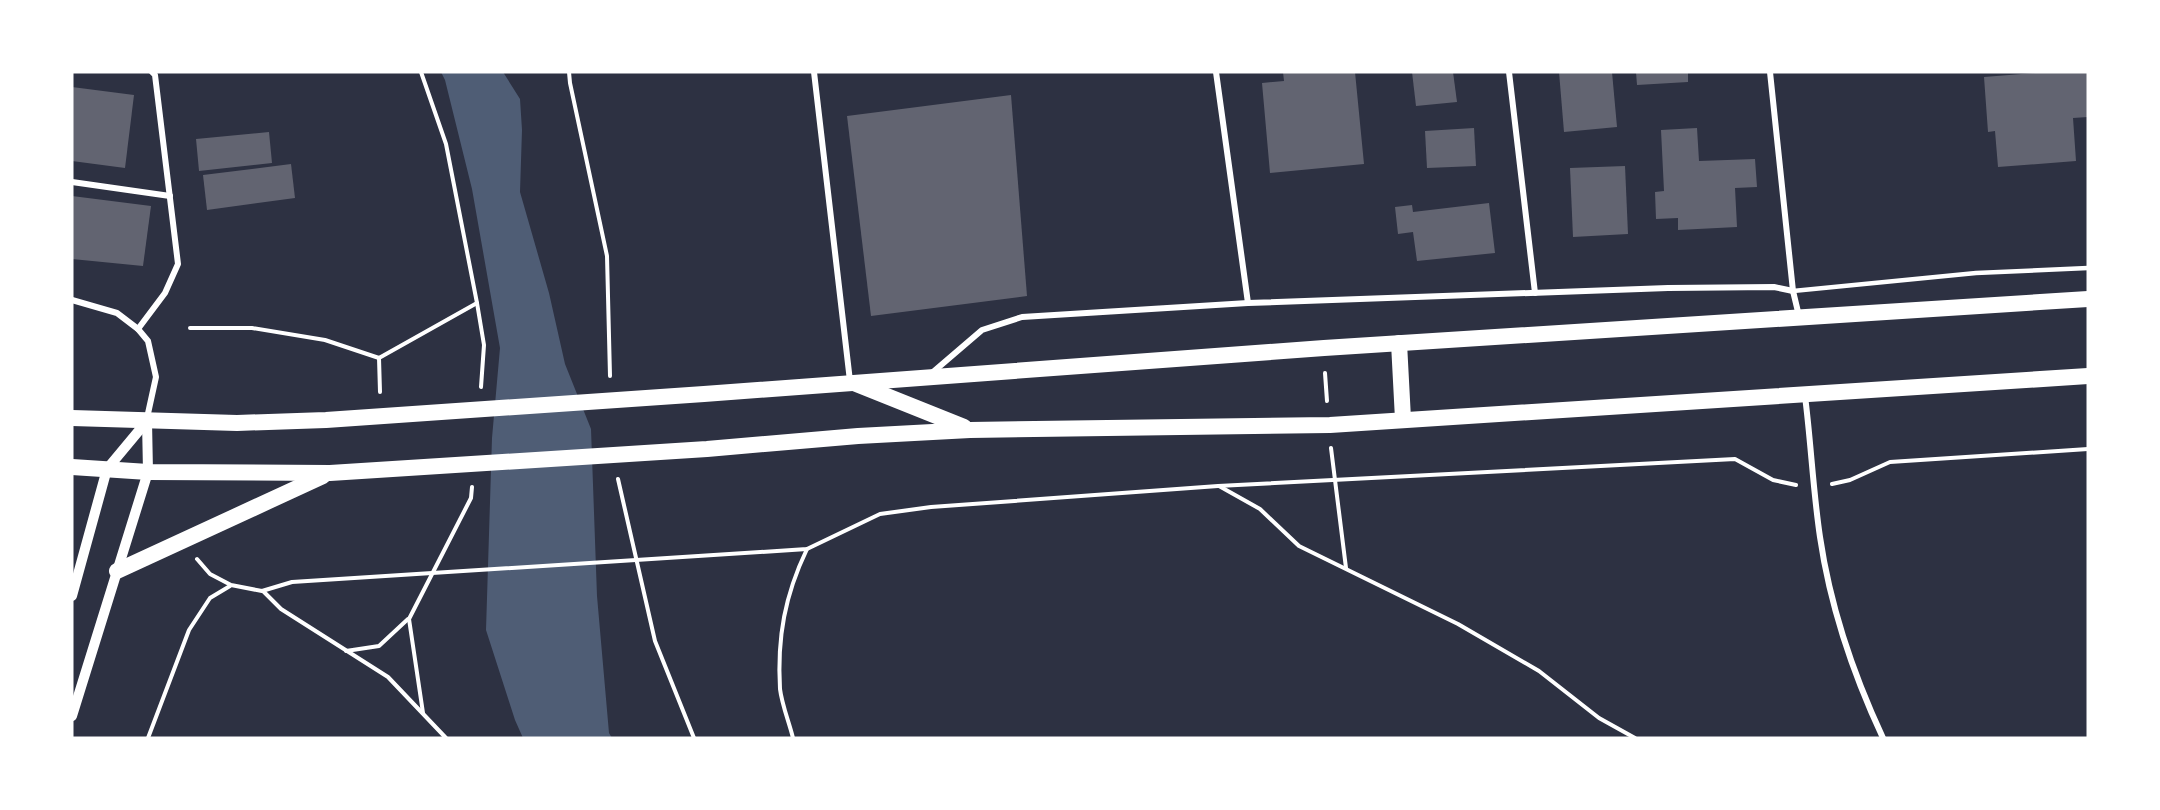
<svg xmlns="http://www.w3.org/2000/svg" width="2160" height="810" viewBox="0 0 2160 810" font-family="Overpass,sans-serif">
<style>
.water{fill:#4f5d75}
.building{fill:#626471}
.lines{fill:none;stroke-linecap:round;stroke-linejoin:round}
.path{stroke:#fff;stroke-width:4}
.service{stroke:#fff;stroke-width:4.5}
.minor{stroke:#fff;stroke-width:6}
.tertiary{stroke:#fff;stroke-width:10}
.trunk{stroke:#fff;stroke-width:16}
</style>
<rect width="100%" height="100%" fill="#2d3142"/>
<path class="water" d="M441,72H503L520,99L522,130L520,192L549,293L565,364L591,429L597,596L609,733L612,738H523L515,720L486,630L492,438L500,348L472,189L445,80Z"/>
<g class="building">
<path d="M1283,72H1355L1364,164L1270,173L1262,83L1284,81Z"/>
<path d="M1412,72H1453L1457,102L1416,106Z"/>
<path d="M1559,72H1612L1617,127L1564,132Z"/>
<path d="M1636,72H1688V82L1637,85Z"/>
<path d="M2047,72H2088V117L2073,118L2076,161L1998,167L1995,131L1988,132L1984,77Z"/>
<path d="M72,87L134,95L125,168L72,161Z"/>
<path d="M1011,95L1027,296L871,316L847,116Z"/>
<path d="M1474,128L1476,166L1427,168L1425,131Z"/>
<path d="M1697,128L1699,161L1755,159L1757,187L1735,188L1737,227L1678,230V218L1656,219L1655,192L1664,191L1661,130Z"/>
<path d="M269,132L272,163L199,171L196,139Z"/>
<path d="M291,164L295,198L207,210L203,175Z"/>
<path d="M1625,166L1628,234L1573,237L1570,168Z"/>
<path d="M72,196L151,206L143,266L72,259Z"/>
<path d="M1489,203L1495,253L1417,261L1413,232L1398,234L1395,207L1412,205L1413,212Z"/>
</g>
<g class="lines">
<g class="path">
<path d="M421,72L446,144L477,303L484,345L481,387"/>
<path d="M569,72L570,83L607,256L610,376"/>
<path d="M190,328H252L325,340L379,358L477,303"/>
<path d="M379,358L380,392"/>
<path d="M1325,373L1327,401"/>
<path d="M1331,448L1346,568"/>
<path d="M618,479L655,641L694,738"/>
<path d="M1832,484L1850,480L1890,462L2088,449"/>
<path d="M1219,486L1260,509L1299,546L1458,624L1539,671L1599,718L1635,738"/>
<path d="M197,559L210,574L231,585L262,591L292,582L807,549L880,514L931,507L1218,486L1735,459L1773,480L1796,485"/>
<path d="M263,591L281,609L388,677L446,738"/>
<path d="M346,651L379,646L408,619"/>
<path d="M423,713L409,619L471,498L472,487"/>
<path d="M148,738L189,630L210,598L230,586"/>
<path d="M793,738C789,722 782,705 780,689C777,637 785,595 807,549"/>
</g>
<path class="service" d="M1793,291L1976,273L2088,268"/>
<g class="minor">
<path d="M814,72L850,381"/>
<path d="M1216,72L1248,303"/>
<path d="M1509,72L1535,293"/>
<path d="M1770,72L1793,291L1799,316"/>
<path d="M72,182L170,196"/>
<path d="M72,300L117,313L138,329L148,341L156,377L147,418"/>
<path d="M138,329L165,293L178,264L155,75L152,72"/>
<path d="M933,372L982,330L1022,317L1248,303L1668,288L1774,287L1793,291"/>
<path d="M1805,396C1811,443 1813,490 1820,537C1830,605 1854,676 1883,738"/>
</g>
<g class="tertiary">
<path d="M72,596L107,469L147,421"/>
<path d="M72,716L148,472L147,421"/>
</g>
<g class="trunk">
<path d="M1399,343L1403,419"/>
<path d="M854,383L964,427"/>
<path d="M72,418L237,423L326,420L704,394L1324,348L2088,299"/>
<path d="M72,467L148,472L330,473L707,449L858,436L970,430L1330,425L2088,376"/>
<path d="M117,571L323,476"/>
</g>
</g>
<rect width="2160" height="810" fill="none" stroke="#ffffff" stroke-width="147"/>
</svg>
